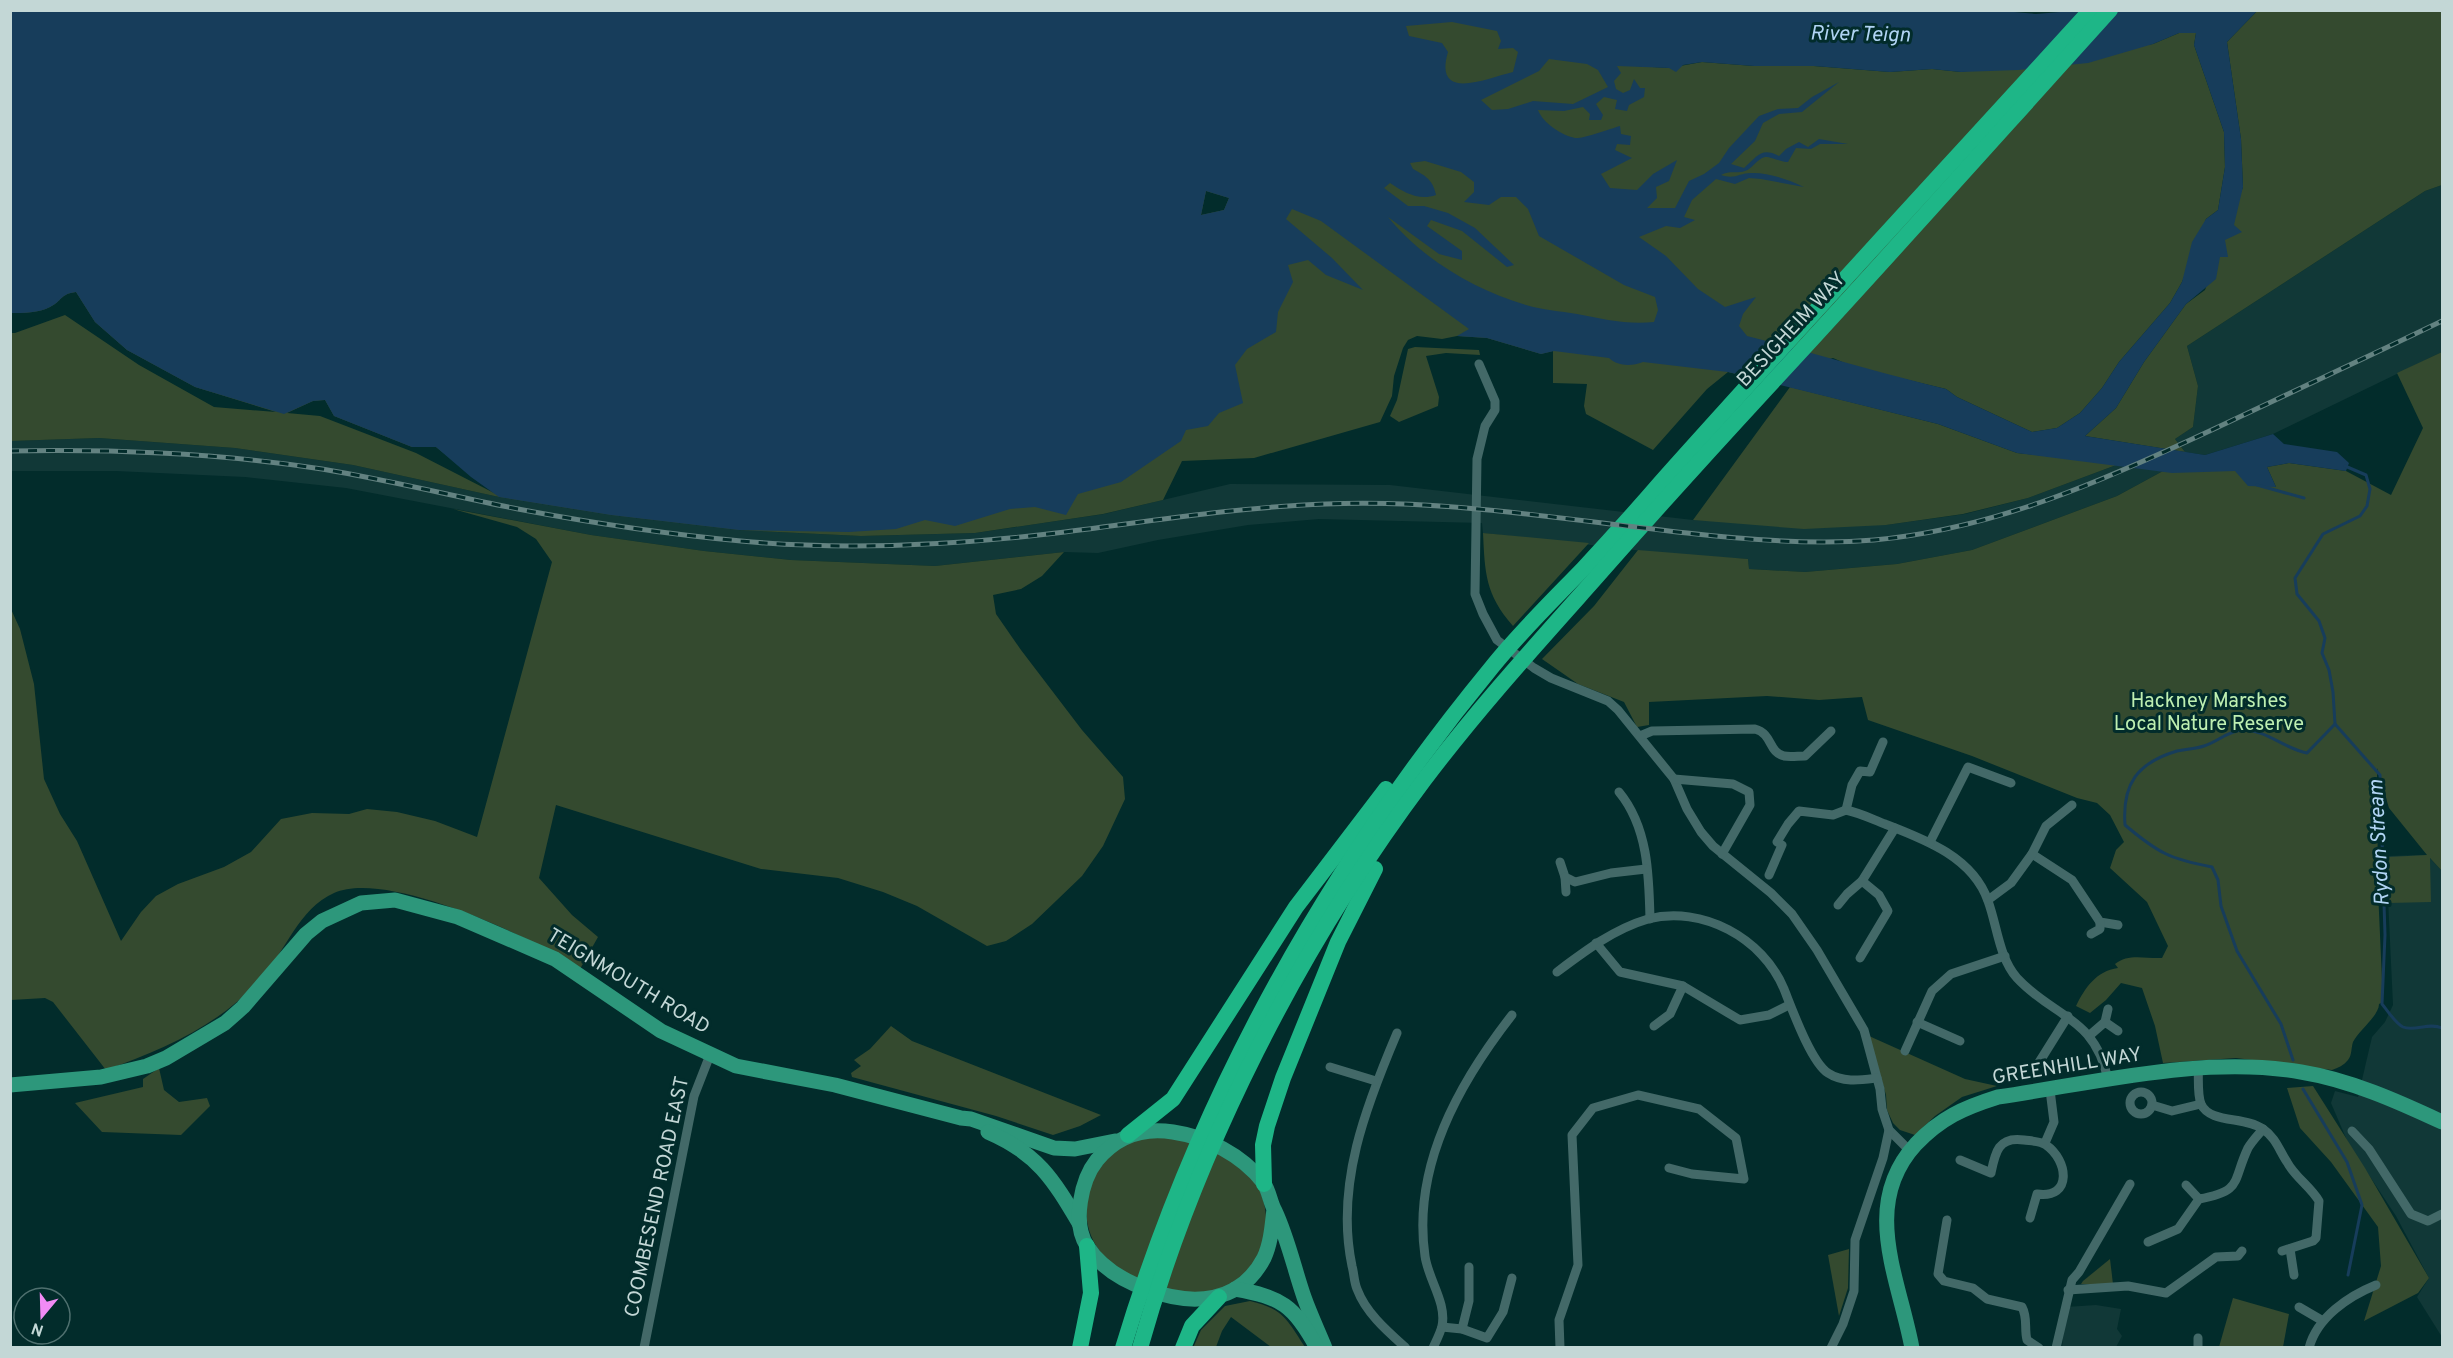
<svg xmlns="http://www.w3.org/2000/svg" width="2453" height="1358" viewBox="0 0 2453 1358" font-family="Overpass,sans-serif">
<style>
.built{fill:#113837}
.green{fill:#344a2f;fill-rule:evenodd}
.water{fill:#173d5b;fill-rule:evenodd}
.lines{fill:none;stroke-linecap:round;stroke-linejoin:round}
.stream{stroke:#173d5b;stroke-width:3}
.street{stroke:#436968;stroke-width:9}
.primary{stroke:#2d977b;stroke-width:15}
.highway{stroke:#1eb687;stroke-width:16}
.rail-casing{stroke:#638281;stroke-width:5}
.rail{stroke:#022c2b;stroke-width:3;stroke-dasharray:9;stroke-linecap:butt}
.labels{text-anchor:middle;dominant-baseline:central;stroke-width:6;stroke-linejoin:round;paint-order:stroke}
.street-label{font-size:20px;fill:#c3d7d6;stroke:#022c2b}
.park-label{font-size:20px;fill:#beefb1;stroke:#022c2b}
.water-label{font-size:21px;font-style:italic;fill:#b1d4f4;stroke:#022c2b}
</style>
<rect width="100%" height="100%" fill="#022c2b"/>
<g class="built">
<path d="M2442,185V352L2273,434L2205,455L2185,452L2175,439L2193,427L2198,386L2187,346L2425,191Z"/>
<path d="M99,438L235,448L353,465L499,497L611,515L739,530L861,536L975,533L1104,514L1230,484L1390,485L1693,520L1886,525L1965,514L2028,498L2119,464L2163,471L2117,496L1972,550L1897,564L1805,572L1749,569L1748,559L1679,555L1483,533L1482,523L1319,519L1248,525L1158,540L1098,553L1064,552L935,566L791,560L704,551L591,535L346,488L245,477L116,471H11L10,441Z"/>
<path d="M2427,855L2442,871V1337L2417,1297L2429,1278L2396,1216L2349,1145L2331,1103L2335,1091L2358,1097L2372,1037L2385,1022L2393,1005L2386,856Z"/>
<path d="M2096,1305L2121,1309L2117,1329L2122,1336L2116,1347L2062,1348L2066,1307Z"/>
</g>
<g class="green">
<path d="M11,11L1497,16L1636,66L1669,68L1702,62L1754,66H1814L1890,72L1932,69L1961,72L2153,44L2179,33H2196L2194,45L2224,132L2225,167L2218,210L2206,219L2182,282L2170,303L2119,362L2102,388L2080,413L2057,428L2032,432L1957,397L1946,389L1854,367L1833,358L1765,381L1728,372L1707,389L1653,450L1586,414L1584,406L1587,384L1553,383V351L1541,354L1487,338L1457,336L1442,339L1417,336L1408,340L1403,348L1394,376L1392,396L1380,422L1254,458L1182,461L1163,500L1103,514L975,533L861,536L739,530L611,515L499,497L353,465L235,448L99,438L11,441L10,333H15L65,315L139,365L214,407L276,412L195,387L127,350L95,322L76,292C60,294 62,301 50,307C39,313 23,313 11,313ZM1137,186L1157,214H1156L1150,216L1139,206ZM1206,191L1229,198L1224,210L1201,215ZM325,400L334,416L412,447H436L494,493L416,453L320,416L287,413L313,401Z"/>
<path d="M2257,11H2442V185L2425,191L2187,346L2198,386L2193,427L2175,439L2185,452L2085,436L2116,408L2144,362L2186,304L2205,290L2243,187L2241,139L2227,42Z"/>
<path d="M1415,347L1479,350L1480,355L1446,353L1426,356L1439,397L1438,406L1399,422L1390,416L1397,400L1408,349Z"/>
<path d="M2442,352V871L2430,858L2431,902L2389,903L2388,857L2427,855L2389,808L2377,768L2378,890L2383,1002L2379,1004C2379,1016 2359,1030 2353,1042C2351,1048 2352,1055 2348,1060C2344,1065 2338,1068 2332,1070L2236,1058L2163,1063L2155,1026L2142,988L2121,983L2106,1000L2090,1013L2076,1006C2085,988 2096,971 2118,968L2115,964C2128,953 2146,959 2162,958L2168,946L2147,902L2110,868L2116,850L2124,842L2110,815L2097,803L2077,798L1972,756L1868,720L1862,697L1819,700L1767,696L1649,702V725L1637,727L1624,702L1578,684L1542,659L1594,606L1638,550L1748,559L1749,569L1805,572L1897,564L1972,550L2117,496L2163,471H2236L2276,487L2267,467L2289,463L2346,471L2391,495L2423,428L2397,373Z"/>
<path d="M1790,387L1938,424L2017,453L2119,464L2028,498L1963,514L1886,525L1804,529L1693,520Z"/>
<path d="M453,509L591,535L704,551L791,560L935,566L1064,552L1042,576L1021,589L993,595L996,614L1021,650L1082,730L1123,777L1125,799L1103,846L1082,876L1032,924L1006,941L987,946L917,906L883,892L838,878L761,869L556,805L539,878L572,915L598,937L580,969C534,938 387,869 334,893C299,908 285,952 261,979C218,1026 164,1049 106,1070L53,1002L45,998L11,1000L10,607L20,629L34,684L44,779L60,814L77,841L121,941L141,912L156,896L178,884L224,867L251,852L281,819L312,813L349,814L367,809L397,812L435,821L477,837L552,562L536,539L517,527Z"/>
<path d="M1483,533L1589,543L1513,626C1485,594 1485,573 1483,533Z"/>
<path d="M891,1026L912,1041L1101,1115L1080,1126L1053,1135L996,1116L852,1077L851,1073L861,1066L854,1060L870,1049Z"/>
<path d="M1869,1036L1965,1079L1997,1086L1962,1097L1935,1116L1915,1135L1900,1130L1893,1123L1887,1110L1886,1095Z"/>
<path d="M159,1068L164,1090L179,1102L207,1098L210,1106L181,1135L102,1132L75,1103L143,1087V1079Z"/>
<path d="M2313,1086L2365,1168L2429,1278L2418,1293L2364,1321L2381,1266L2378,1227L2331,1162L2300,1128L2287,1088Z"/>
<path d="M1169,1136C1195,1144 1227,1151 1247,1171C1277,1203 1271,1259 1234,1282C1228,1285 1224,1289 1218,1290C1207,1292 1192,1296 1181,1294C1172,1293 1130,1277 1122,1272C1114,1267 1104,1258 1099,1250C1073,1214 1090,1166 1124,1144C1137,1135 1154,1137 1169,1136Z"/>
<path d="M1849,1249L1848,1288L1839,1316L1828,1255Z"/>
<path d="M2110,1259L2113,1284H2081L2083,1281Z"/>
<path d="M2233,1298L2289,1314L2283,1347H2219Z"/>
<path d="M1250,1301C1284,1309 1287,1320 1305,1347H1271L1231,1317L1222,1331L1216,1347L1193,1348L1201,1330L1225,1306Z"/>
</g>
<path class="water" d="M1992,10L2036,14L2084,10L2257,11L2227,42L2241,139L2243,187L2234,225L2242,232L2225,240L2228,257H2220L2216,279L2186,304L2144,362L2116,408L2085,436L2205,455L2273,434L2284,444L2337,452L2349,463L2346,471L2289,463L2267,467L2276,487L2248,486L2235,471L2172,473L2017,453L1938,424L1728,372L1643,362C1632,366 1619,367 1609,358L1554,351L1541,354L1487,338L1457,336L1469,329L1321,221L1292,209L1286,219L1332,258L1363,290L1326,275L1308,260L1288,265L1293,282L1278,312L1276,332L1247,349L1235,365L1243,403L1219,413L1208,426L1186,430L1181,441L1121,482L1078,494L1066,515L1035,507L1010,509L955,526L925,520L896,529L849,532L739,530L611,515L499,497L471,477L436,447H412L334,416L325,400L313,401L284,414L195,387L127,350L95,322L76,292C60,294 62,301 50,307C39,313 23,313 11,313L10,11ZM1452,22L1497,31L1501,41L1498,49L1513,48L1518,52L1513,72C1487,78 1433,103 1448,52L1442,43L1409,36L1406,26ZM2179,33H2196L2194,45L2224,132L2225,167L2218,210L2206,219L2192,242L2182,282L2170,303L2119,362L2102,388L2080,413L2057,428L2032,432L1957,397L1946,389C1879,373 1814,353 1747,336L1739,326L1743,314L1756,297L1725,307L1698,289L1666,256L1639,237L1666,226L1680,228L1695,220L1684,217L1692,200L1716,179L1735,184L1749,178L1761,179L1804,187C1789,180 1770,173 1753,173C1740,172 1736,180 1721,175C1730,170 1736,174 1745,171C1752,169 1757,159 1765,157C1769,156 1781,162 1788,162L1796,148L1811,149L1820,144H1848L1819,139L1808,147L1799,142L1786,149L1779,156C1761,147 1758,156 1744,168L1731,164L1755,141L1763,123L1779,114L1802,112L1839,82L1812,97L1798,108L1778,109L1759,116L1729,148L1719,163L1704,174L1689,181L1675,208H1647L1657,198L1656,187L1669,181L1677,160L1653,174L1637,190L1610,188L1601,174L1632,158L1615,150L1617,144L1630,145L1631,136L1621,134L1620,126C1610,129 1583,139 1575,138C1561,135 1543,123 1538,110L1564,111L1583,107L1590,114L1589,120H1601L1603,115L1596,104L1604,97L1617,100L1615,109L1627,111L1629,105L1644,97L1645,88H1640L1634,79L1630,90L1623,93L1616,89L1614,81L1621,73L1617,66L1669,68L1676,72L1683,65L1702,62L1754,66H1814L1890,72L1932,69L1961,72L2018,70L2088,63L2153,44ZM1549,59L1587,64L1598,70L1608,87L1573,104L1533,101L1508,109L1492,110L1481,100L1539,71ZM1425,161L1461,172L1474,182V192L1464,202L1489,205L1501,197H1516L1528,209L1539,236L1624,285L1655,297L1658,310L1654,322C1627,325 1603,319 1577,314C1560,311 1542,310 1526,305C1475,290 1422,259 1388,217L1439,254L1462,260V251L1427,226L1431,220L1462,231L1507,267L1514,265L1475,228L1448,213L1424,206H1408L1384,188L1390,183C1405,193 1419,201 1436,195C1433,180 1426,176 1413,169L1410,163ZM1206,191L1229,198L1224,210L1201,215Z"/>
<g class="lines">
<g class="stream">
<path d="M2345,466L2366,475L2370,489L2367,506L2360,516L2323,534L2295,578L2297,594L2319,621L2325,638L2322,653L2329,670L2333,692L2335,724L2380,775L2385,935L2382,1004C2388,1011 2395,1023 2403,1027C2414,1032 2429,1022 2442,1028"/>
<path d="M2257,485L2304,498"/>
<path d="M2293,1060L2281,1024L2237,951L2221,906L2218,880L2212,867C2170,859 2158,853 2125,825C2122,784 2137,763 2177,751C2186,749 2195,749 2204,746C2217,742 2228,731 2242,730C2265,729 2285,749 2307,753L2335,724"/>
<path d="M2303,1089L2347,1162L2362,1205L2348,1275"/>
</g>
<g class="street">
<path d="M1479,364L1495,401V410L1485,426L1477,459L1475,594L1483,614L1497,640L1534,668L1551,678L1608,701L1618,710L1674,779L1687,809L1701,832L1713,846L1771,893L1792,914L1817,950L1864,1030L1880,1089L1882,1109L1889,1130L1910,1151"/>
<path d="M1640,736L1652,731L1755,729C1773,734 1768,752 1784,756C1790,757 1798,756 1805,756L1831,731"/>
<path d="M1674,779L1733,784L1749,792L1750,805L1722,854"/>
<path d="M1619,792C1648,827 1649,875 1650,919"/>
<path d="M1846,810C1860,813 1872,819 1885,824C1924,839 1973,857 1988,901C1997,925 1999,958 2017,978C2054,1018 2095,1016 2108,1080"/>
<path d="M1846,810L1852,785L1860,771L1870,772L1883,742"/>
<path d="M1930,842L1968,767L2011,783"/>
<path d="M2032,854L2072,880L2100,922L2118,925"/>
<path d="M1560,862L1565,877L1575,882L1611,873L1646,869"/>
<path d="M1769,875L1782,845L1777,842L1788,824L1799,811L1833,815L1846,810"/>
<path d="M1565,877L1566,892"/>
<path d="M1862,881L1895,828"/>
<path d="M1988,900L2011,883L2032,854L2046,826L2072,805"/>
<path d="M1838,905L1847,894L1862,881L1879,895L1888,911L1860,958"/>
<path d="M2091,934L2100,929V922"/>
<path d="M1596,943L1620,972L1683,986L1740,1020L1769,1015L1789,1005"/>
<path d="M1557,972C1585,951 1614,929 1648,919C1702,905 1763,938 1784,989C1792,1009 1811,1062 1828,1073C1843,1083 1861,1080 1877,1078"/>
<path d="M1917,1022L1960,1041"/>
<path d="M2105,1022L2108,1009"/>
<path d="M1654,1026L1670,1014L1683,986"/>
<path d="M1397,1033C1366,1106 1335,1185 1352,1266C1354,1273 1354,1282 1357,1289C1366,1313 1387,1331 1406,1348"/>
<path d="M2090,1035L2105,1022L2118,1031"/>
<path d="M1905,1051L1932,991L1951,974L2005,956"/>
<path d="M2038,1064L2068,1016"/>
<path d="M1330,1067L1376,1081"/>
<path d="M2198,1067C2199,1078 2197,1094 2201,1104C2210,1124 2245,1116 2263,1129C2276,1138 2279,1150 2287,1162C2295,1177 2310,1186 2319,1201L2316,1238L2313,1241L2282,1251"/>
<circle cx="2141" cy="1103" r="11"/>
<path d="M2152,1105L2172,1111L2201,1104"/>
<path d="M2352,1131L2369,1149L2411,1214L2428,1221L2442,1214"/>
<path d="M2045,1143L2054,1122L2050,1090"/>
<path d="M1960,1160L1991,1173C1995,1153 1998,1136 2024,1140C2031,1141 2041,1141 2046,1145C2068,1160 2073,1199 2037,1194L2030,1218"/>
<path d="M2186,1185L2199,1199"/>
<path d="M1947,1220L1938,1274L1944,1281L1973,1288L1987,1299L2022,1307C2028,1318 2024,1328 2027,1340L2039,1348"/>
<path d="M2148,1242L2178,1229L2199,1199C2243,1191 2232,1182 2248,1148C2252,1141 2258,1135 2263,1129"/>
<path d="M2290,1249L2294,1275"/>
<path d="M2068,1290L2128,1286L2166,1293L2216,1257L2238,1256L2242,1251"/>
<path d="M2299,1307L2323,1321"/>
<path d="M1442,1327L1462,1329L1487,1338L1503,1312L1512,1278"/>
<path d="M1462,1329L1469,1301V1267"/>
<path d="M644,1348L694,1096L710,1055"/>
<path d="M1433,1348C1436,1341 1440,1334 1442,1326C1447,1303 1428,1279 1425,1256C1412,1166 1459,1083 1512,1015"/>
<path d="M1560,1348L1559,1320L1578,1265L1572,1135L1593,1108L1638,1095L1699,1109L1736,1138L1744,1179L1692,1174L1669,1168"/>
<path d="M1831,1348L1843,1324L1854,1291L1855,1240L1883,1158L1889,1130"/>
<path d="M2056,1348L2072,1280L2079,1272L2130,1184"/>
<path d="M2198,1348V1338"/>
<path d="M2309,1348C2317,1317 2349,1296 2376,1285"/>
</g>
<g class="primary">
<path d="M10,1085L101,1077L147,1066L166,1058L225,1023L243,1007L306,934L322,921L361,903L395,900L458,917L555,959L661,1031L736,1066L835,1085L961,1118L971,1119L1054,1148L1075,1149L1115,1141"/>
<path d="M988,1132C1037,1153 1053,1179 1079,1223"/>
<path d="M1274,1209C1272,1226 1271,1243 1264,1258C1240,1304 1192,1306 1149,1290C1126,1282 1101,1268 1087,1246C1072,1223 1081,1180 1097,1160C1117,1136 1142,1127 1173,1132C1207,1137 1242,1155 1263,1182C1269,1190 1270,1202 1275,1211C1288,1239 1294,1268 1304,1297C1310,1314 1318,1331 1325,1348"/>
<path d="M1235,1289C1281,1297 1294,1305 1317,1348"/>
<path d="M1912,1348C1899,1278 1860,1205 1916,1144C1941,1118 1963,1108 1998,1097C2095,1083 2204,1055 2301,1072C2350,1080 2397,1101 2442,1122"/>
</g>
<g class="highway">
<path d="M1128,1135L1173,1099L1296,907L1386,789"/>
<path d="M1264,1184L1263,1145L1267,1126L1283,1078L1338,942L1375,869"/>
<path d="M1080,1348L1091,1293L1087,1246"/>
<path d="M1123,1348C1199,1096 1325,870 1492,667C1520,632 1552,601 1583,569C1610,540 1636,511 1662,481C1803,323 1948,167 2091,10"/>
<path d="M1140,1348C1196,1149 1300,945 1424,780C1476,711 1534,647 1592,582C1649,517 1707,453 1766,389C1882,264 1995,137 2110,10"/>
<path d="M1183,1348L1192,1326L1219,1297"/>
</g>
<defs>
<path id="rail" d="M10,451C115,449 219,453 322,469C388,480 453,496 518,509C592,523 666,534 741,541C849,551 958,545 1065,532C1152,521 1238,507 1326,504C1447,499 1566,520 1687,533C1748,540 1812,545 1874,540C1996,529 2107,479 2216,428C2292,392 2367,357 2442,321"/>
</defs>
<use href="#rail" class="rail-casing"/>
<use href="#rail" class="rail"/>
</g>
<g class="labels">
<g class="street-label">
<text transform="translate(1792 330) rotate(-47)">BESIGHEIM WAY</text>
<text transform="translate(628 982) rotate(31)">TEIGNMOUTH ROAD</text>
<text transform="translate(2067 1067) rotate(-9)">GREENHILL WAY</text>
<text transform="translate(658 1197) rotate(-78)">COOMBESEND ROAD EAST</text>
</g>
<g class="park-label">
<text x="2209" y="702">Hackney Marshes<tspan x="2209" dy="23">Local Nature Reserve</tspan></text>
</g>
<g class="water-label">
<text transform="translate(1860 35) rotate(1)">River Teign</text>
<text transform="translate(2380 843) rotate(-93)">Rydon Stream</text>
</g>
</g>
<rect width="2453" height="1358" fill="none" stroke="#c3d7d6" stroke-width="24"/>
<g transform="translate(42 1316) rotate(199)"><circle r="28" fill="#022c2b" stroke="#4f706f" stroke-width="1.5"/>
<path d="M0-4.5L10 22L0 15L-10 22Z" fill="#f18bf5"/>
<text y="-9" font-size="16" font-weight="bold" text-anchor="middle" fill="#c3d7d6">N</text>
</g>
</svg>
